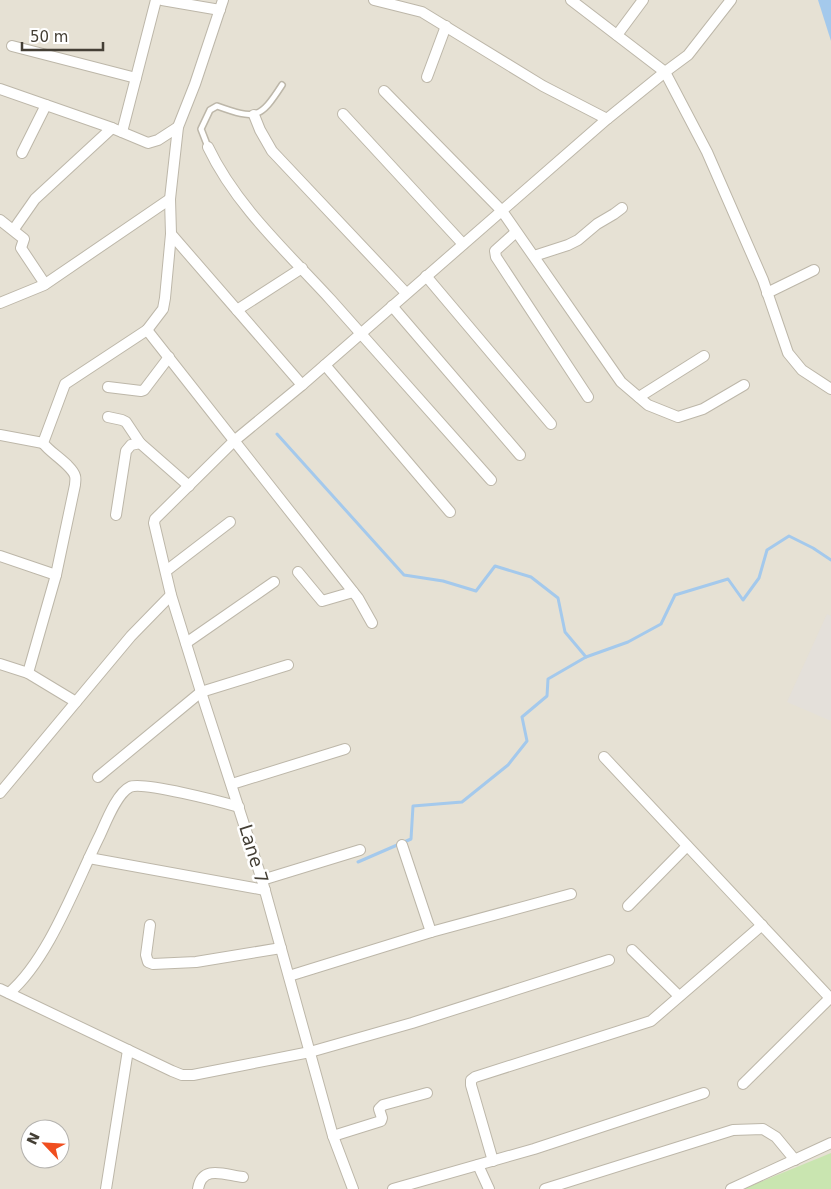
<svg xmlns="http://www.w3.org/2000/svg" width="831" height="1189" viewBox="0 0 831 1189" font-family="'DejaVu Sans',sans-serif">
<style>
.residential{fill:#e6e1d4;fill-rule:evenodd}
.industrial{fill:#e4e0da}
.green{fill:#c9e5b0}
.water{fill:#a4c9ec}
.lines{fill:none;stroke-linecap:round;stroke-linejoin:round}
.stream{stroke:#a4c9ec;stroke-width:3}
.service-casing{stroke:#bdb7a9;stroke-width:8}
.minor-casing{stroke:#bdb7a9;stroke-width:12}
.service{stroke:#fff;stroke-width:5}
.minor{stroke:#fff;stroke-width:10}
.labels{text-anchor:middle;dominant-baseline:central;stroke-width:5;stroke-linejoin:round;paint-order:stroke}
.street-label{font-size:18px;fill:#443f35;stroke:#fff}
</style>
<rect width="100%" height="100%" fill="#f2efe5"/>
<path class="residential" d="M0,0H831V1189H0ZM30,1129H60V1159H30Z"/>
<path class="industrial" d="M827,614L831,616V721L787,702Z"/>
<path class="green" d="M831,1153V1189H743Z"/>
<path class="water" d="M818,0H831V41Z"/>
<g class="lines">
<g class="stream">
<path d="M277,434L404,575L443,581L476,591L495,566L531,577L558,598L565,632L586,657L628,642L661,624L675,595L728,579L743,600L759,578L767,550L789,536L813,548L831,560"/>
<path d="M358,862L411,839L413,806L462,802L508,765L527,741L522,717L547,696L548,679L586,657"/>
</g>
<defs>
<path id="service" d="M208,147L201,129L210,110L217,106C256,120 260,119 282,85"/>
<g id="minor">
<path d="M162,0L220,10"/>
<path d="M374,0L422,12L543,86L607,119"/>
<path d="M571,0L665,72L707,152L763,280L788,353L802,370L831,389"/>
<path d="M617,35L643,0"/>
<path d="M12,46L136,78"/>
<path d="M427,77L446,26"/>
<path d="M0,89L112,128L148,143L158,140L178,127"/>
<path d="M384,91L502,211L621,382L648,405L678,417L703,409L744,385"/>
<path d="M343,114L463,244"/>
<path d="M254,115L260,130L272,151L406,293"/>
<path d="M122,132L156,0"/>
<path d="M208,147C236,206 287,252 331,300C385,360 438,420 491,480"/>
<path d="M22,153L46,105"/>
<path d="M0,220L24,239L21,248L45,284"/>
<path d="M14,229L35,199L112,128"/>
<path d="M516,232L495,251L496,257L588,397"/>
<path d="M171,234L302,385"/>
<path d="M534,256L568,245L578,240L597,224L614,214L622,208"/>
<path d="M426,276L551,424"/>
<path d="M767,293L814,270"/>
<path d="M0,303L44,285L170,199"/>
<path d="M392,306L520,455"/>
<path d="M237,310L302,268"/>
<path d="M147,330L163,309L165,298L171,234L170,199L178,127L195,84L223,0"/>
<path d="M325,365L450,512"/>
<path d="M108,387L141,391L144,390L169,357"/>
<path d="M639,397L704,356"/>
<path d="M108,417L122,420L126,422L140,443L189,486"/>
<path d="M0,435L43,443"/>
<path d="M116,515L126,451L131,445L140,443"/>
<path d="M0,556L56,575"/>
<path d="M166,571L230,522"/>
<path d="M298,572L322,601L353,592"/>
<path d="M186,643L274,582"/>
<path d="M0,664L28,673L76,702"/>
<path d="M28,673L56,575L75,485C75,482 76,479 75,476C72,465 50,453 43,443L65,384L147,330L358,598L372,623"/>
<path d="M604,757L831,999"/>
<path d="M98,777L201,692L288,665"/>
<path d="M232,784L345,749"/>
<path d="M0,793L131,636L171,595"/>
<path d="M402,845L431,932"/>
<path d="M89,858L265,890"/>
<path d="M262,880L360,850"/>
<path d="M628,906L687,846"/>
<path d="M150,925L146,955L148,962L153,964L196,962L281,948"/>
<path d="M632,950L679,996"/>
<path d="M289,976L431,932L571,894"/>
<path d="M0,989L172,1071L182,1075H193L310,1052L412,1023L609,960"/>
<path d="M9,993C49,959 76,883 100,835C106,822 117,793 130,787C142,781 222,802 239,807"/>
<path d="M743,1084L831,997"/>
<path d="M333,1136L381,1121L382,1118L379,1109L383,1105L427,1093"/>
<path d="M493,1161L471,1085V1080L475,1077L651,1021L762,925"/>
<path d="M478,1165L489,1189"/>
<path d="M106,1189L128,1050"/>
<path d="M198,1189C202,1164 225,1175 243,1177"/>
<path d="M353,1189L333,1136L262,880L201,692L171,595L154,523L155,519L234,441L302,385L607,119L665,72L688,55L731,0"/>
<path d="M393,1189L534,1149L704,1093"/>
<path d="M545,1189L733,1130L763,1129L776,1137L795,1160"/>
<path d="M731,1189L831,1143"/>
</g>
</defs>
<use href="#service" class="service-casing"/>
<use href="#minor" class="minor-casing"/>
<use href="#service" class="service"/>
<use href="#minor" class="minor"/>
</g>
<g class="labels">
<g class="street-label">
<text transform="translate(254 854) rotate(73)">Lane 7</text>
</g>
</g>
<g transform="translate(45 1144) rotate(295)"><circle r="24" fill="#ffffff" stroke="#b4b2ae"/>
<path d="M0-4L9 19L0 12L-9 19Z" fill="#f04e1f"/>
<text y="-8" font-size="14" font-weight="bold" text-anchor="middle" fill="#443f35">N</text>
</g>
<path d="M22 42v8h81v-8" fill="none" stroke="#443f35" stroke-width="2.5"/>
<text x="30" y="42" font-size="15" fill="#443f35" stroke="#ffffff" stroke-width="4" paint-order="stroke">50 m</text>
</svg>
